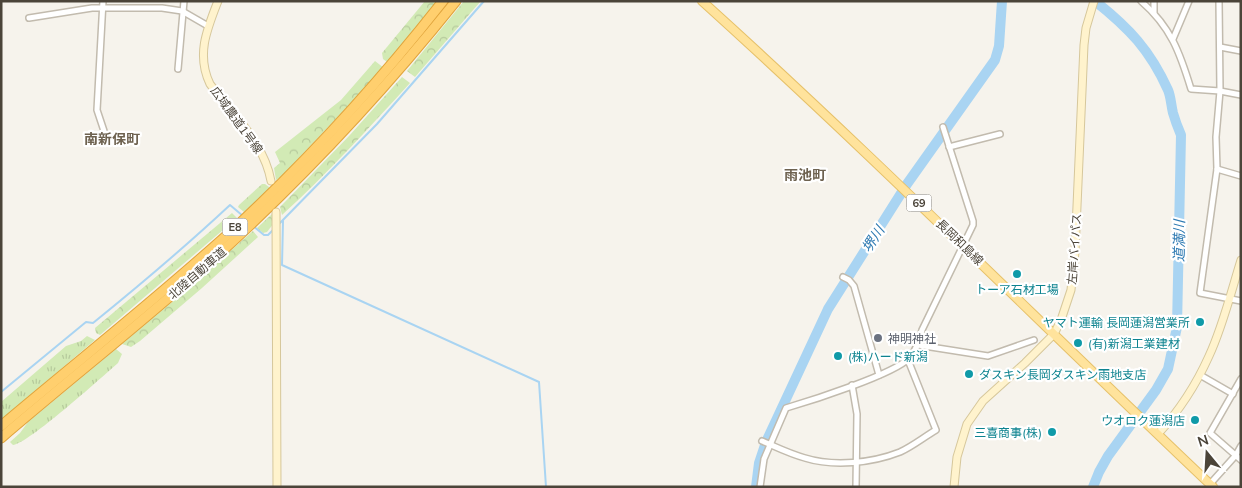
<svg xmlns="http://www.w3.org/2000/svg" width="1242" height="488" viewBox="0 0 1242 488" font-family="Mulish,'Noto Sans JP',sans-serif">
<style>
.grass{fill:url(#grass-tufts)}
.forest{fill:url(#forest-crowns)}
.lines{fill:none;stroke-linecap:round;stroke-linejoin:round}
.stream{stroke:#a9d4f2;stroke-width:2}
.river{stroke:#a9d4f2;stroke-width:10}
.street-casing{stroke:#c2bbae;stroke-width:8}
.secondary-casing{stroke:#d6c79b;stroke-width:9}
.primary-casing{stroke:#e6c16a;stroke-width:10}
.highway-casing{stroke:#e0a43c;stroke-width:11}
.street{stroke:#fff;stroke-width:5}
.secondary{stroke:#fff3cd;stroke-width:7}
.primary{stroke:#ffe39c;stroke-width:8}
.highway{stroke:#ffcf6e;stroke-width:9}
.culture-dot{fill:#0f9aa8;stroke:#fff;stroke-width:2}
.worship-dot{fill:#6b7280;stroke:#fff;stroke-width:2}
.labels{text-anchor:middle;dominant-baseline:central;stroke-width:4.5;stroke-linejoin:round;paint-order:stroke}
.shield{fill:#fff;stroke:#817c74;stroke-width:1}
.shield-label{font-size:11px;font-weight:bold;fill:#4b4439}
.street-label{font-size:12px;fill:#4b4439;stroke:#fff}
.culture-label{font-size:12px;fill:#0d838f;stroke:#fff;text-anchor:end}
.worship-label{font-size:12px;fill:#5b616d;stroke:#fff;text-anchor:start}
.neighbourhood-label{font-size:14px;font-weight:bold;fill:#6e6250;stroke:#fff}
.water-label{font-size:14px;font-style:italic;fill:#2e7ab2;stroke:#fff}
</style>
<defs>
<pattern id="grass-tufts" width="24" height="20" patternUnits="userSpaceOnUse" patternTransform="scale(1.25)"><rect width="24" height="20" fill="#d2eab5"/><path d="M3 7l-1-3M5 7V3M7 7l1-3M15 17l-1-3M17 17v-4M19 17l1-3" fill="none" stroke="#b6ca9c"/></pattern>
<pattern id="forest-crowns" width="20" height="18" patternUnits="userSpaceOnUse" patternTransform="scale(1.25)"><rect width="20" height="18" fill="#d2eab5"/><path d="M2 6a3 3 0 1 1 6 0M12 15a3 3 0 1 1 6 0" fill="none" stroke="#b6ca9c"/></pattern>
</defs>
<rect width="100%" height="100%" fill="#f6f3ec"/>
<g class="grass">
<path d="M87,336L95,340L1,420V402L66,346L81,341Z"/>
<path d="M116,349L122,354L118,363C102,377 28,444 13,445L10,442L20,433L28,422Z"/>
</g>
<g class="forest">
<path d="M425,1H440L387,62L383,59L382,53Z"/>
<path d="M464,1L480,2L415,77L407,71Z"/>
<path d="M375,61L384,68L281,177L276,180L274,168L280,163L275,152L341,100Z"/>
<path d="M402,77L410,83C369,128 327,174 282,215L280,207L349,136Z"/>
<path d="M262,184H265L269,187V189L244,212L238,207L239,205Z"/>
<path d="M232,213L237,218L100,335L96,333L95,328Z"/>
<path d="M272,214L274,223L267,232L263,233L257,228Z"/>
<path d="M253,231L258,237L202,288L140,341L131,347L122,344L178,297Z"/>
</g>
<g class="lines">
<g class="stream">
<path d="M283,221L282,265L539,382L546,487"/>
<path d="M278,225L377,124L484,1"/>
<path d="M253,226L264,235H268L273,230"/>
<path d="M1,392L86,322L93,323C140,285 186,246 230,205L243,216"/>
</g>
<g class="river">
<path d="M756,487L759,463L766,442L828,309L907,184L995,60L999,46L1002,1"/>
<path d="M1093,487L1099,472L1108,456L1156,390L1168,369L1177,327L1181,135C1178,128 1175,120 1173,113C1171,105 1171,97 1168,90C1150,50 1129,28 1095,1"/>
</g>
<defs>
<g id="street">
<path d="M103,1L97,110L106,137"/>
<path d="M1141,1C1171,27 1180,53 1191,89L1220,91L1241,95"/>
<path d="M1154,1V13"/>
<path d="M1219,1L1220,91L1216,137L1217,169L1200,293L1241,301"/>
<path d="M29,18L92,8H162L182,11L208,26"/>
<path d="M1173,39L1189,1"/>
<path d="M1220,47L1241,51"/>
<path d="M178,69L184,1"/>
<path d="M949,147L1000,134"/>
<path d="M1217,169L1241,176"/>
<path d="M843,277L849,280L854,286L879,375"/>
<path d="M918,345L988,356L1034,340"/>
<path d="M1200,375L1233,394"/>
<path d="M1241,379L1210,433L1241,460"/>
<path d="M852,385L857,414L856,487"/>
<path d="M762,441C776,447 790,454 805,458C834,467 872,463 900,452C913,446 924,437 936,430L908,360"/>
<path d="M1210,484L1236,455L1241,446"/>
<path d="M760,487L764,459L786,408C810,401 895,374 909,358C917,349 919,341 922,330L973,225V221L943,127"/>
</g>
<g id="secondary">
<path d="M218,1C207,29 196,55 210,84C233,115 264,142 271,181"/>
<path d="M276,212L277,487"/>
<path d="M1158,434C1179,411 1196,385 1209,356C1223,326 1231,292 1241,260"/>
<path d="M954,487L957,457L967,424L983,401L1025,363L1054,334L1061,320L1071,290L1075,252L1084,45L1086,28L1094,1"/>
</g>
<path id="primary" d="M702,1C877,159 1042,325 1213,487"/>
<g id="highway">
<path d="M1,426C80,359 162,295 238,225C312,156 381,80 443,1"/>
<path d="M1,438C78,372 158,310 232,242C313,167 387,87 456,1"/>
</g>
</defs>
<use href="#street" class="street-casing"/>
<use href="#secondary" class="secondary-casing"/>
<use href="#primary" class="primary-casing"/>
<use href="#highway" class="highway-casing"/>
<use href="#street" class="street"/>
<use href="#secondary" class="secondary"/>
<use href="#primary" class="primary"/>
<use href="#highway" class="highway"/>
</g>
<g class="culture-dot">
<circle cx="1017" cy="274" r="5"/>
<circle cx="1200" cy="322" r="5"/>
<circle cx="1078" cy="343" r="5"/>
<circle cx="838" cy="356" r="5"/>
<circle cx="969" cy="374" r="5"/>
<circle cx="1195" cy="420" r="5"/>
<circle cx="1052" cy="432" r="5"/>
</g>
<circle class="worship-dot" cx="878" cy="338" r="5"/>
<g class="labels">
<g class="shield">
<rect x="906.5" y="194.5" width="25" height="17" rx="4"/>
<rect x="222.5" y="218.5" width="25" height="17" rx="4"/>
</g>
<g class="shield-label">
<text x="919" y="203">69</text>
<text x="235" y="227">E8</text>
</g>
<g class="street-label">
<text transform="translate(237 120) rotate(54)">広域農道1号線</text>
<text transform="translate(960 242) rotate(44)">長岡和島線</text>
<text transform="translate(1074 249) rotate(-86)">左岸バイパス</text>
<text transform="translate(197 273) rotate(-41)">北陸自動車道</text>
</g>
<g class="culture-label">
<text x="1017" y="289" text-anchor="middle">トーア石材工場</text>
<text x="1190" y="322">ヤマト運輸 長岡蓮潟営業所</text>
<text x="1088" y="343" text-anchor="start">(有)新潟工業建材</text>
<text x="848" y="356" text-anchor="start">(株)ハード新潟</text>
<text x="979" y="374" text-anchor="start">ダスキン長岡ダスキン雨地支店</text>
<text x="1185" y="420">ウオロク蓮潟店</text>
<text x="1042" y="432">三喜商事(株)</text>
</g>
<g class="worship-label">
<text x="888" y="338">神明神社</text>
</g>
<g class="neighbourhood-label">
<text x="112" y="139">南新保町</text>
<text x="805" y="175">雨池町</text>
</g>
<g class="water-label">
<text transform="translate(873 239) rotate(-57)">堺川</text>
<text transform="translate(1179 241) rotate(-89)">道満川</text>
</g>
</g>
<rect width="1242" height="488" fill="none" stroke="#4b4439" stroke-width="5"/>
<g transform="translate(1207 453) rotate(342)" stroke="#ffffff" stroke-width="4" paint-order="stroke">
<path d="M0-4L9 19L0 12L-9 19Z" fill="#4b4439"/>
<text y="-8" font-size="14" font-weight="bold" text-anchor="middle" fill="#4b4439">N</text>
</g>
</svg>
